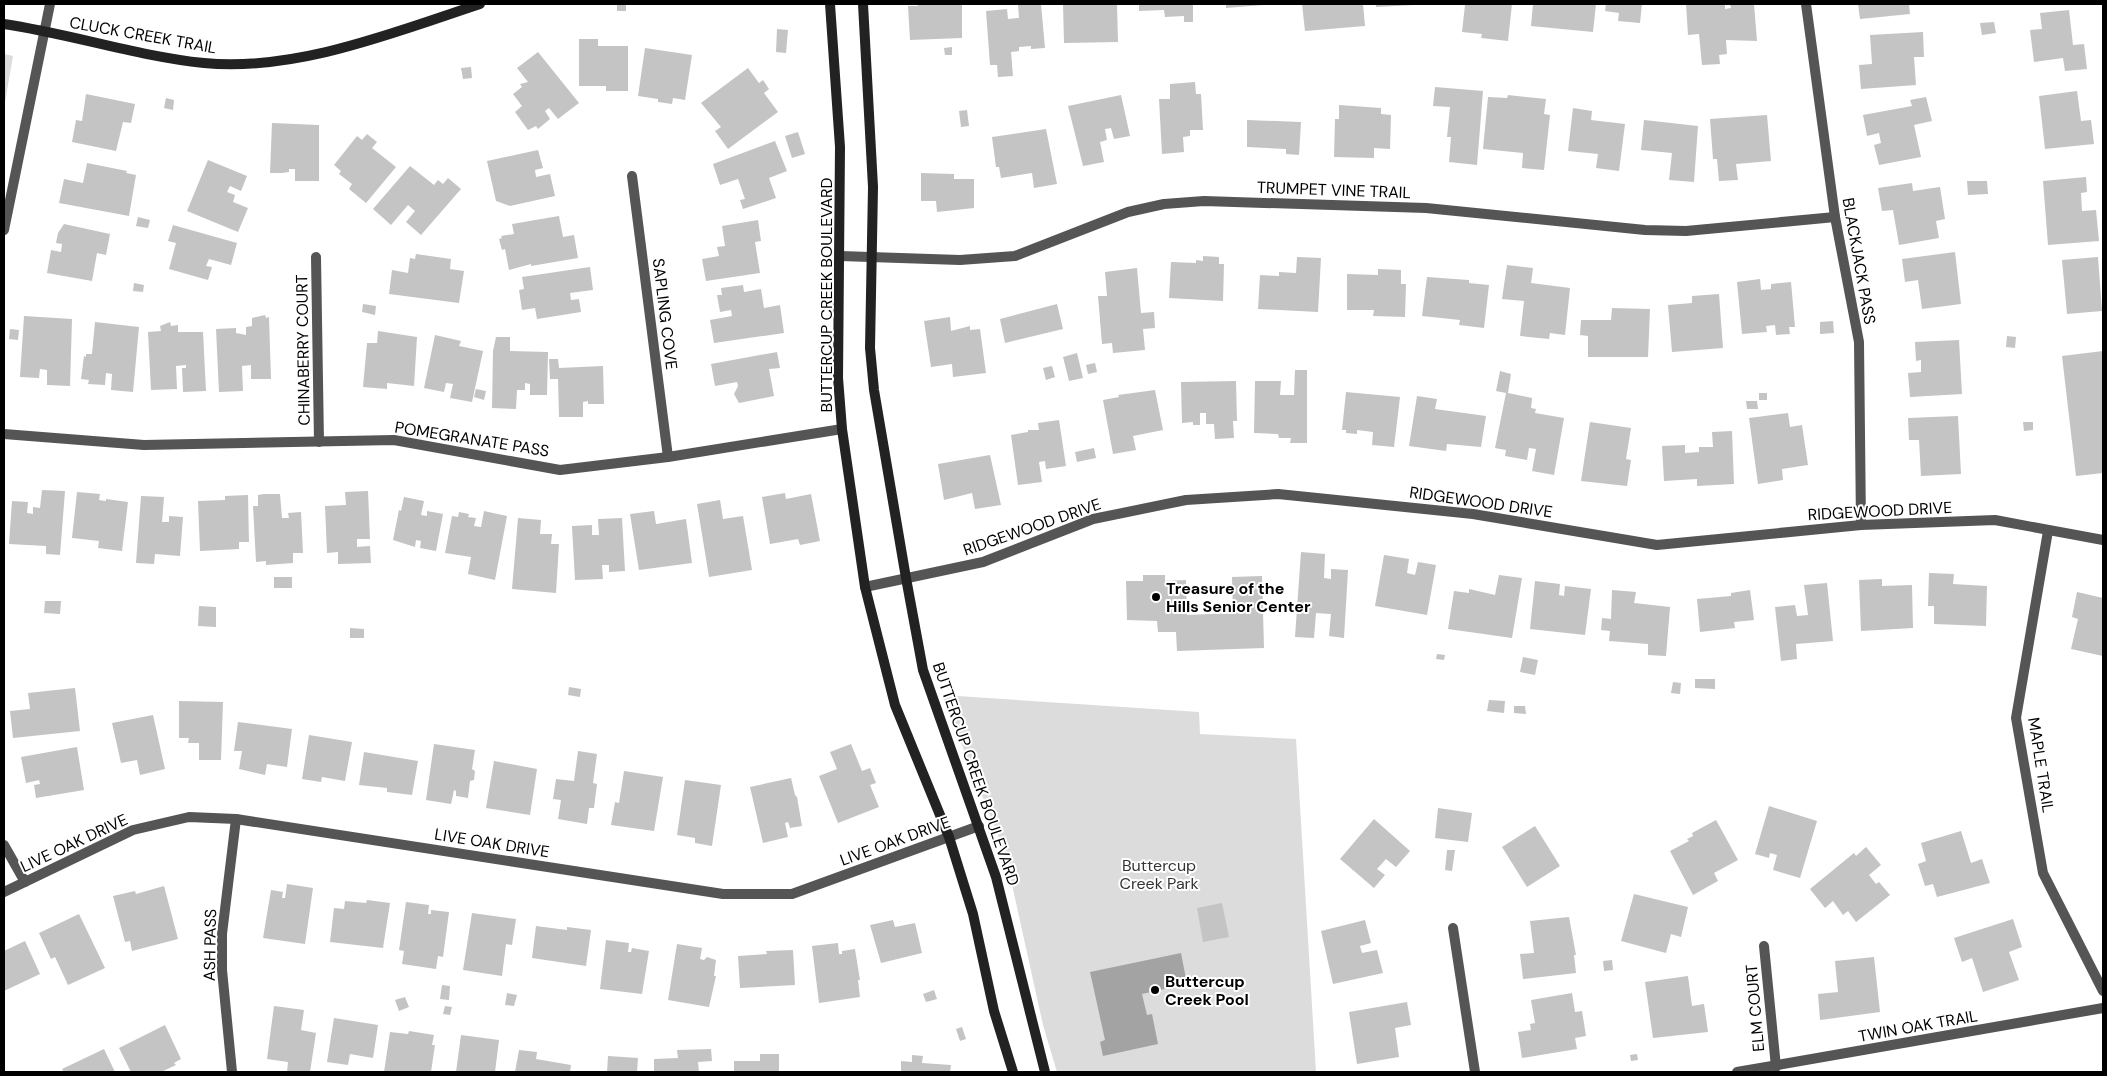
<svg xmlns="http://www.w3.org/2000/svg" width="2107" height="1076" viewBox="0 0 2107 1076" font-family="'DM Sans',sans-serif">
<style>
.green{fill:#dcdcdc}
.water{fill:#a3a3a3}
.building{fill:#c4c4c4}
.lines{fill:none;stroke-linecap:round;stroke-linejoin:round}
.street{stroke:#555;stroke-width:10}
.secondary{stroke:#222;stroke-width:10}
.poi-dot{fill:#000;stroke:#fff;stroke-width:2}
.labels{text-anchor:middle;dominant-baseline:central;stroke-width:4;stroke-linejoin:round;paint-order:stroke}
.street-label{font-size:16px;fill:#000;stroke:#fff}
.poi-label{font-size:16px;font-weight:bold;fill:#000;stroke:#fff;text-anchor:start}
.park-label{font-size:16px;fill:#333;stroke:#fff}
</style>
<rect width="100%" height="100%" fill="#fff"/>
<g class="green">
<path d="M4,54L13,56L4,108Z"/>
<path d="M942,695L1199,712L1200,734L1296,739L1316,1072H1057L1043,1025L1005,853Z"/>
</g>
<path class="water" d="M1181,953L1187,984L1142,994L1147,1015L1152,1014L1158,1044L1103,1056L1100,1042L1105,1040L1090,972Z"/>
<g class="building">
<rect x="617" y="4" width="9" height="7"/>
<path d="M917,4H962V38L910,40L908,6H918Z"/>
<path d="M1018,4H1041L1045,48L1031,49V46L1019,47V51L1011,52L1013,76L998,77L997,65H990L986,11L1007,9L1008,19L1019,18Z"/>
<path d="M1063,4H1117L1118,42L1064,43Z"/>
<path d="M1139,4H1193V22H1184V16L1165,17L1164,10L1139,11Z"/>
<path d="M1226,4H1263V5L1226,8Z"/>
<path d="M1302,4H1363L1365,26L1305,31Z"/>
<path d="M1376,4H1414V5L1376,7Z"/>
<path d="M1468,4H1512L1508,41L1481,38L1482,34L1462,32L1465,5Z"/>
<path d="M1533,4H1596L1593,32L1531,26Z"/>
<path d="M1606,4H1642L1640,23L1618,21L1619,13L1605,11Z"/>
<path d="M1686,4H1725V9L1731,8L1730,4H1754L1757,41L1726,40L1727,54L1719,55L1720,64L1702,65L1699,34L1688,35Z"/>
<path d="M1858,4H1909L1910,14L1860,19Z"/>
<path d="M2069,10L2073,45L2084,44L2087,69L2065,71L2063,58L2034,62L2030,30L2042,29L2040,13Z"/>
<path d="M1994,22L1996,33L1982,35L1980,23Z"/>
<path d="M777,29L788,30L786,53L776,52Z"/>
<path d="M1923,32L1924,57H1914L1916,85L1861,89L1859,65L1872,64L1870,35Z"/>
<path d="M579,39H598V46H628V91H606V86H579Z"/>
<path d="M952,47V55H945L944,48Z"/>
<path d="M645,48L692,55L685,100L673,98L672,104L658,102V99L638,96Z"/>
<path d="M538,52L579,103L558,119L549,108L545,111L550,119L538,129L536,126L528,130L515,112L522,106L513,94L522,87L520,84L528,82L517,68Z"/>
<path d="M471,67L472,78L463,79L461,68Z"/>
<path d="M748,68L759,83L763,80L769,89L764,93L778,112L728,149L715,131L721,127L701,103Z"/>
<path d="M1195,82L1196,94H1201L1203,130H1190V136L1183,137L1184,152L1162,154L1159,99H1170V84Z"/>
<path d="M1435,87L1483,91L1477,165L1449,162L1451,137H1447L1450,107L1433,106Z"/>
<path d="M2077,91L2081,121L2091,120L2094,144L2045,149L2039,96Z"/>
<path d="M86,94L135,104L131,123L123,122L116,151L72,142L76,120L82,121Z"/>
<path d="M1121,95L1130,136L1114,139L1111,128L1105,129L1107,140L1100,142L1104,162L1083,166L1068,106Z"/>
<path d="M1508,95L1546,99L1544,114L1550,115L1544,170L1522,168L1523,153L1483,149L1488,97L1507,98Z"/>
<path d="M1926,97L1932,121L1914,125L1921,157L1879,165L1874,145L1881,143L1879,133L1867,136L1863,115L1912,106L1910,100Z"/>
<path d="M166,98L174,100L173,110L164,108Z"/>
<path d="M1339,105L1381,108V114L1391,115L1390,149L1374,148V158L1334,157L1335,119H1339Z"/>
<path d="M1573,108L1592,111L1591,120L1625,124L1619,171L1596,168L1598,154L1568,151Z"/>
<path d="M967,110L969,126L961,127L959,111Z"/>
<path d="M1767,115L1771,161L1736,164L1738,180L1719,181L1717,159H1713L1710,119Z"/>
<path d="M1247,120L1301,122L1299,155L1286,154V149L1247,147Z"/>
<path d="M1644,120L1698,126L1694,182L1669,180L1672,153L1641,150Z"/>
<path d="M272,123L319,125V181H295V169H289V172L282,173H270Z"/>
<path d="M1046,129L1057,184L1034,188L1032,173L1001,178L999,167H996L992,137Z"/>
<path d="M798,132L805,154L792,158L785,136Z"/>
<path d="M367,134L377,142L372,148L396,167L366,203L349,189L352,184L339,174L341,171L334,165L357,136L362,140Z"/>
<path d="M775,141L787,171L769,178L776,198L743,209L740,200L745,199L738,179L720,185L713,164Z"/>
<path d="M538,150L543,168L535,170L536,177L550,174L555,196L510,206L496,201L487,161Z"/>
<path d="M208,160L247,176L241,191L230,186L227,192L235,195L233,202L248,208L238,232L187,211Z"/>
<path d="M87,163L127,171L126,173L136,175L129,216L59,203L64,179L83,183Z"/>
<path d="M410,166L434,185L438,180L443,184L448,178L461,189L421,235L406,222L415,211L408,205L391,225L373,209Z"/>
<path d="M921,173L954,174V179H974V208L937,212L936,201H921Z"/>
<path d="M2086,177L2087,192L2081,193L2082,211L2096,210L2099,241L2048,245L2043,181Z"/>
<path d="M1967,181H1987L1988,194L1968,195Z"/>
<path d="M1912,183L1913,191L1940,187L1945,219L1936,221L1939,238L1899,245L1893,210L1882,211L1878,188Z"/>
<path d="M559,216L563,237L574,235L578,258L531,266V264L509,270L505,249L502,250L499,239L502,238L501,236L514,234L512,224Z"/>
<path d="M138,217L150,220L148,228L136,226Z"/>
<path d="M758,220L761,241L755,242L760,273L706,281L702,259L719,256L717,247L725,246L722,226Z"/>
<path d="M64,224L110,234L106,255L97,253L92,281L47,273L51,250L61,252L62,244L56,243L58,233Z"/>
<path d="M173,225L237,243L231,265L209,259L206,266L212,267L208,280L169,269L176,243L168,241Z"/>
<path d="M1955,252L1961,304L1922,309L1918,280L1905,282L1902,259Z"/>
<path d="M416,254L451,259L450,269L464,271L459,303L389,294L392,270L408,273L410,258L415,259Z"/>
<path d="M1203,256L1219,257V264H1224L1223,301L1169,298L1171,262L1196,263V260L1203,261Z"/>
<path d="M1297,257L1321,258L1318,312L1258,309L1260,275L1279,276V272L1296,273Z"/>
<path d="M2098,257L2102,311L2067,314L2062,260Z"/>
<path d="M1507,265L1533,268L1531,283L1570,288L1565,335L1550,333L1549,339L1520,336L1524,301L1502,299Z"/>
<path d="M590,267L593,290L570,293L571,300L579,299L581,312L537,319L535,308L522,310L519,290L524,289L522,277Z"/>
<path d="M1137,268L1141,313L1154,312L1155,328L1143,329L1145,350L1113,353L1112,343L1102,344L1098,296H1107L1105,272Z"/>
<path d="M1378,269L1401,270V284H1406L1405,317L1373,316L1374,310H1347V274L1378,275Z"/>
<path d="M1427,277L1469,280V283L1489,285L1484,328L1459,325L1460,320L1422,316Z"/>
<path d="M1760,279L1761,290L1771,289V284L1791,282L1795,327H1789L1790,334L1776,335L1775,325L1766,326L1767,332L1742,334L1737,282Z"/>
<path d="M134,283L144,285L143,292L133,291Z"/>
<path d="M743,285L744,292L761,289L764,308L780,305L784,333L714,343L710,320L732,316L731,310L720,312L717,295H722L721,288Z"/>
<path d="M1719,294L1723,348L1672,352L1668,305L1692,303V296Z"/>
<path d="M363,304L376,306L375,315L362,312Z"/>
<path d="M1057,304L1063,329L1005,343L1000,319Z"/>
<path d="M1612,308L1650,309L1648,357H1588V336L1580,335L1581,320H1611Z"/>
<path d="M265,315L266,318L269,317L271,379H251V365L242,366L243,391L219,392L216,329L236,328V333L246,335V327L252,326V318Z"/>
<path d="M24,316L72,319L70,386L47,385V370L40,369L39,378L20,377Z"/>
<path d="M950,317L951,331L970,326V330L980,329L986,373L953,377L952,364L931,367L924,321Z"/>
<path d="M1833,321L1834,333L1820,334V322Z"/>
<path d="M95,322L139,327L133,392L111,390L112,374L106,373L105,385L88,384L89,380L81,379L84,356L86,357V354H92Z"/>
<path d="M170,322L171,326L178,325V332H203L206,391L183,392L182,368H186V365L176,366L177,389L151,390L148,332L161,331L160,326Z"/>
<path d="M10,329L19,330L18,340L9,339Z"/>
<path d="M378,331L417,337L414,386L387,383V389L363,387L367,343H377Z"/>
<path d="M435,335L461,341L459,346L483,351L472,402L450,398L453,384L446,383L444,392L424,388Z"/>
<path d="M2007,336L2016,337L2015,348L2006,347Z"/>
<path d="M496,337H510V351L548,352L547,395H530V384L525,383V390H517L516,409L492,408L493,351Z"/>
<path d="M1959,340L1962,394L1910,397L1908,373L1921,372V360L1916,361L1915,342Z"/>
<path d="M2103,351V473L2076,476L2062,356Z"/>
<path d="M777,352L780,368L769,369L774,396L739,403L734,394L738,386L737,382L715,386L711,364Z"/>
<path d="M1077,353L1083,378L1069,381L1063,357Z"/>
<path d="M549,359H558L559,368L603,366L604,404H588V401L583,402V417H559L558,379H550Z"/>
<path d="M1095,363L1097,372L1088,374L1086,365Z"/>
<path d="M1052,366L1055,377L1046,380L1043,368Z"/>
<path d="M1295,370H1307V443H1290L1291,438H1279L1278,434L1254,433L1255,381H1281L1280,395H1294Z"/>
<path d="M1500,371L1511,374L1508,393L1532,398L1531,408L1536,409L1535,413L1564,418L1554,475L1532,471L1536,449L1529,448L1527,460L1505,456L1506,450L1495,448L1506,393L1496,391Z"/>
<path d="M1236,381L1237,421H1233L1234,438L1215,439L1214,424H1206V413H1200V425H1193V422L1182,423L1181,382Z"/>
<path d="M476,389L486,391L484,400L474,397Z"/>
<path d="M1155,390L1163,430L1133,436L1136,450L1113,454L1103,400L1119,397L1118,395Z"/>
<path d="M1346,392L1400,397L1394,447L1372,445L1373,432L1357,430V434L1346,433V430H1342Z"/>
<rect x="1759" y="393" width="8" height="7"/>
<path d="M1417,396L1437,399L1435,409L1486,416L1481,447L1447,444L1446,451L1409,446Z"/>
<path d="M1746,401H1757L1758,409H1747Z"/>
<path d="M1788,413L1790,427L1802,425L1808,465L1782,469L1783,480L1758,484L1749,418Z"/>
<path d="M1958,416L1961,474L1921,476L1919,440H1909L1908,418Z"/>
<path d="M1059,420L1066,466L1046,469L1045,461L1039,462L1042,482L1018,485L1011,435L1028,432V430H1039L1038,423Z"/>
<path d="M1590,422L1631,428L1626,459L1631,460L1627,486L1581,481Z"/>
<path d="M2023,422H2033V430L2024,431Z"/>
<path d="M1732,431L1734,484L1697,486V479L1664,481L1662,446L1685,445V453L1699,452V447H1713L1712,432Z"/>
<path d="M1094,448L1096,458L1077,462L1075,452Z"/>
<path d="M990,455L1001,505L975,509L972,493L944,500L938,464Z"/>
<path d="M42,490L65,491L60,555L46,554V546L9,544L12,501L28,502L27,513L33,514V507L40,508Z"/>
<path d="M368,491L370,539H357V547L370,546L371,563L338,564V552L327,553L325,506L346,505L345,492Z"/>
<path d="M77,492L100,494L99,500L106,501V499L128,502L122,551L98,548L99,541L72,538Z"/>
<path d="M785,493L786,499L811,494L820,541L800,545L798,539L770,544L762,497Z"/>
<path d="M264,494H280L282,518H289L288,513L301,512L303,553H293V563L266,565V561L256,562L253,506H258V495Z"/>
<path d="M248,495L249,542H239V549L200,551L198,501L225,500V496Z"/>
<path d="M141,496L164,497L162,522H169V516L183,517L180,556L155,554L154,564L136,563Z"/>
<path d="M404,497L424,501L421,515L427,516V511L443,514L436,551L420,548L421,541L416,540L415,547L393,540L399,510L401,511Z"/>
<path d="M720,500L723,519L743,516L752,570L709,577L697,504Z"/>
<path d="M484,511L507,516L495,580L468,574L471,557L445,553L452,516L458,517L459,512L469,514L468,517L476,518L474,526L481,527Z"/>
<path d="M654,511L656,524L686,519L692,563L639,570L630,514Z"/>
<path d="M518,518L541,520L540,534H552L551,544H559L556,593L512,589Z"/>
<path d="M622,518L625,571L609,572V565H602L603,579L575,580L572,526L592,525V535H599L598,519Z"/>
<path d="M1301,552L1325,554L1324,578L1331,579V569L1348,570L1344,638L1329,636L1331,614L1316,613L1314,638L1295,637Z"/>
<path d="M1384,555L1409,559L1407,573L1415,575L1418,562L1436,565L1427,615L1375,606Z"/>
<path d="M1929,573L1954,574L1953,584L1987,586L1986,626L1934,624V606H1928Z"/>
<path d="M1143,575H1165V581L1186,580L1187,615L1233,613L1232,577L1262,576L1264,648L1177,651L1176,632H1158L1157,621L1127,620L1126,581H1143Z"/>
<path d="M1499,575L1522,578L1512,638L1448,629L1454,591L1469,593V589L1495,595Z"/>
<rect x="274" y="577" width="18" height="11"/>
<path d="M1882,579V586L1912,585L1913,628L1861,631L1859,580Z"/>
<path d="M1535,581L1560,584L1559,595L1564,596L1565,586L1591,589L1585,635L1530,629Z"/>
<path d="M1827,583L1833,641L1796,644L1797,659L1781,661L1775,607L1795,605L1797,616L1808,615L1804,585Z"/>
<path d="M1612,590L1636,592L1634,603L1670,607L1666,656L1648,655V644L1609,641L1610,631L1601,630L1602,618L1611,619Z"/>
<path d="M1750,590L1754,620L1734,622L1735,628L1700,632L1697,599L1731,596V593Z"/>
<path d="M2077,592L2103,598V656L2071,649L2078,619L2072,617Z"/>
<path d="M45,601H61L60,614L44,613Z"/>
<path d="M199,606L216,607V627L198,626Z"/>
<path d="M350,628L364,629V638H350Z"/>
<path d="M1437,654L1445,655L1444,660L1436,659Z"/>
<path d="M1523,657L1538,660L1535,675L1520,672Z"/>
<path d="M1695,679H1715V689L1695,688Z"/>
<path d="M1673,682L1681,683L1680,694L1671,693Z"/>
<path d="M569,687L581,689L580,697L568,695Z"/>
<path d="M75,688L80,731L13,738L10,711L30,709L28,693Z"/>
<path d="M1489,700L1505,701L1504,713L1487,711Z"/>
<path d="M179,701L223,702L221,760H199V743H188L189,738H179Z"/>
<path d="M1514,706H1525L1526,714L1514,713Z"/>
<path d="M153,715L165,769L140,775L137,760L121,763L112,723Z"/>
<path d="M238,722L292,729L287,767L267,764L265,775L239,769L242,751H234Z"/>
<path d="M309,735L352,742L345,781L322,777L321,782L302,779Z"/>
<path d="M434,744L475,750L472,769L475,771L474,780L470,781L468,798L456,796V791L454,790L451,804L426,800Z"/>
<path d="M851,744L862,771L870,768L876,783L870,785L879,807L838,823L819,776L837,769L830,752Z"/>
<path d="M77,747L84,790L36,798L34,785L40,784L39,780L26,783L21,757Z"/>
<path d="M578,751L597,754L593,783L597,784L594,808H589L587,824L558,819L561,800L553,799L556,779L574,781Z"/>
<path d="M364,752L418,761L412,795L387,792V788L359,785Z"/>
<path d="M494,761L537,769L530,815L486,808Z"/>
<path d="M624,771L663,777L654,831L611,825L615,802L619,803Z"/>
<path d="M791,778L795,795L797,797L802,826L790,828L788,822L785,823L788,837L763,843L750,787Z"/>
<path d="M685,780L721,785L712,846L695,843V838L677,835Z"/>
<path d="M1769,806L1817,821L1800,878L1773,870L1777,855L1770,853L1769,858L1755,854Z"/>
<path d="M1438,808L1472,813L1468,842L1435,838Z"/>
<path d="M1374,819L1410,851L1396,867L1386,859L1377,869L1385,875L1374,888L1340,859Z"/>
<path d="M1716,820L1738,860L1714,873L1718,881L1693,895L1670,851L1689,841L1687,839L1693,836L1692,833Z"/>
<path d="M1535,826L1560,866L1527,887L1502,847Z"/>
<path d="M1961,831L1971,863L1982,859L1990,883L1937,897L1933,884L1925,886L1918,864L1926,861L1921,843Z"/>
<path d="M1866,847L1881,865L1869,875L1876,884L1879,882L1890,895L1856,922L1848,911L1843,915L1833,901L1825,908L1810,889L1854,853L1856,856Z"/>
<path d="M1447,850H1455L1452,871L1445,870Z"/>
<path d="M287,884L313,888L305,944L263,938L271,890L283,892L282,898H285Z"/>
<path d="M164,886L178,939L132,951L130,941L125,942L113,896L135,891L136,894Z"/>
<path d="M1634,894L1688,907L1681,937L1671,934L1666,953L1621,941Z"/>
<path d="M367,900L390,903L383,948L330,942L334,908L344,909L345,901L366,903Z"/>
<path d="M406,902L429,905L428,914H431V910L449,912L443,957L438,956L436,969L402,964L404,951L399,950Z"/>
<path d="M1222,903L1229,937L1203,942L1197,908Z"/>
<path d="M472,913L516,919L512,945L506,944L502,976L463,970Z"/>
<path d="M79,914L105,968L68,985L55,957L51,959L39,933Z"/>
<path d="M1569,917L1576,955H1574L1576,973L1523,979L1520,954L1534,953L1530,921Z"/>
<path d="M2013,919L2022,947L2009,952L2019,980L1983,992L1972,958L1962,962L1954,938Z"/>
<path d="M893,920L895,927L915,923L922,953L881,963L870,925Z"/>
<path d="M1365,920L1371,943L1360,946L1362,953L1377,950L1383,973L1333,984L1321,931Z"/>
<path d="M536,926L567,930V927L591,930L586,966L532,958Z"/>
<path d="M606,940L629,943L628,952H631L632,948L649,951L642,994L600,989Z"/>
<path d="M25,941L40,974L4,991V951Z"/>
<path d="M838,943L839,954H842V951L855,949L860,980H858L860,997L819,1003L812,946Z"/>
<path d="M677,944L702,948L700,959L704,960L707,957L716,960L714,976H716L709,1007L668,1000Z"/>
<path d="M793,950L795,985L740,988L738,956L767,954L766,951Z"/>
<path d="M1874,957L1880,1012L1820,1020L1818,994L1838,992L1835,961Z"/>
<path d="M1612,960L1613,970L1604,971L1603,961Z"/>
<path d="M1688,976L1692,1006L1704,1004L1708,1032L1653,1038L1645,982Z"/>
<path d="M442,985L450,986L449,1000L440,999Z"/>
<path d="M934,990L937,999L926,1002L923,994Z"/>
<path d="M507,993L517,995L514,1006L505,1005Z"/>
<path d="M1572,993L1575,1012L1582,1011L1586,1036L1575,1038L1577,1049L1522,1058L1518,1032L1531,1030L1530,1024L1535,1023L1531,1000Z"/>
<path d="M405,997L409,1007L399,1011L395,1000Z"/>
<path d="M1407,1002L1411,1025L1395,1028L1399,1057L1357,1064L1349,1012Z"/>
<path d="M274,1006L304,1010L301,1030L316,1033L310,1072H287L288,1062L267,1059Z"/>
<path d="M445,1006L452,1007L450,1015L443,1014Z"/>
<path d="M334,1018L378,1025L373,1058L350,1054L348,1065L327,1062Z"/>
<path d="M165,1025L181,1059L174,1063L176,1065L161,1072H131L119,1048Z"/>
<path d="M962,1027L966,1039L960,1041L956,1029Z"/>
<path d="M409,1031L434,1035L432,1045H435L431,1072H384L390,1032L408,1034Z"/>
<path d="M461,1035L499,1040L495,1072H456Z"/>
<path d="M104,1049L115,1072H64L62,1069Z"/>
<path d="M711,1049L712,1061L698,1062L699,1072H654V1059L678,1058L677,1050Z"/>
<path d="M519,1050L537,1052L536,1059L571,1065L570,1072H515Z"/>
<path d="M760,1054H779V1072H734V1061H760Z"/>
<path d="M1637,1054L1638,1060L1631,1061L1630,1055Z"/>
<path d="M912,1055L923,1056L922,1063L951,1065L950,1072H901V1061L912,1062Z"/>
<path d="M608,1056L638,1058L637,1072H607Z"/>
</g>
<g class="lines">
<g class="street">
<path d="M1806,4L1835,217L1859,342L1861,525"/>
<path d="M632,176L668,457"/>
<path d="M4,230L50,4"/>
<path d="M840,256L960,260L1015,256L1128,212L1164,204L1204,201L1426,208L1645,230L1686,231L1835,217"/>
<path d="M316,257L319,442"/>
<path d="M4,434L144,445L394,440L560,470L668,457L842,429"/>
<path d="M2048,531L2016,718L2043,873L2103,991"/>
<path d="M865,587L983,562L1093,519L1186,500L1278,494L1473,514L1657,545L1861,525L1995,520L2103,540"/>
<path d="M4,845L25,882"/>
<path d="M4,892L133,830L189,817L236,819L723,894H792L979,826"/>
<path d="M1453,928L1475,1072"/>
<path d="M1764,946L1776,1067"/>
<path d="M232,1072L222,970V934L236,819"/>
<path d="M1737,1072L2103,1008"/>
</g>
<g class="secondary">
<path d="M830,4L840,147L838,378L842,429L865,587L895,705L949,837L973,914L994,1011L1013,1072"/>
<path d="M863,4L873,187L870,348L874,390L906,578L923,670L996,877L1045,1072"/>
<path d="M4,24C71,34 137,56 204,63C296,72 395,32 480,4"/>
</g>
</g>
<g class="poi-dot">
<circle cx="1156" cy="597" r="5"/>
<circle cx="1155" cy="990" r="5"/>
</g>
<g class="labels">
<g class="street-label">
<text transform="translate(143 35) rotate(10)">CLUCK CREEK TRAIL</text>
<text transform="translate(1334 190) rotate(2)">TRUMPET VINE TRAIL</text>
<text transform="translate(1859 261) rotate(80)">BLACKJACK PASS</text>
<text transform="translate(826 295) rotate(-90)">BUTTERCUP CREEK BOULEVARD</text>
<text transform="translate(665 314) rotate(83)">SAPLING COVE</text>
<text transform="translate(303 350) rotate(-91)">CHINABERRY COURT</text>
<text transform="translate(472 439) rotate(9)">POMEGRANATE PASS</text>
<text transform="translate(1481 502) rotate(8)">RIDGEWOOD DRIVE</text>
<text transform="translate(1880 511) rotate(-3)">RIDGEWOOD DRIVE</text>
<text transform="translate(1032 527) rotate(-19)">RIDGEWOOD DRIVE</text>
<text transform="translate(2041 765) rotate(81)">MAPLE TRAIL</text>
<text transform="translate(976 774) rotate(71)">BUTTERCUP CREEK BOULEVARD</text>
<text transform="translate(895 841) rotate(-20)">LIVE OAK DRIVE</text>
<text transform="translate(74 843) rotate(-25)">LIVE OAK DRIVE</text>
<text transform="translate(492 843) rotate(9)">LIVE OAK DRIVE</text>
<text transform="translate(210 945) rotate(-89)">ASH PASS</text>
<text transform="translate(1755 1008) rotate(-95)">ELM COURT</text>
<text transform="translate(1918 1026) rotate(-10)">TWIN OAK TRAIL</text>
</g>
<g class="poi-label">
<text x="1166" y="588">Treasure of the<tspan x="1166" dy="18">Hills Senior Center</tspan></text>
<text x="1165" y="981">Buttercup<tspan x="1165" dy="18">Creek Pool</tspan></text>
</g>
<g class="park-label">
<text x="1159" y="865">Buttercup<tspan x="1159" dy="18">Creek Park</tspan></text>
</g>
</g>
<rect width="2107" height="1076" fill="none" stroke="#000000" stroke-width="10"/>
</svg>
